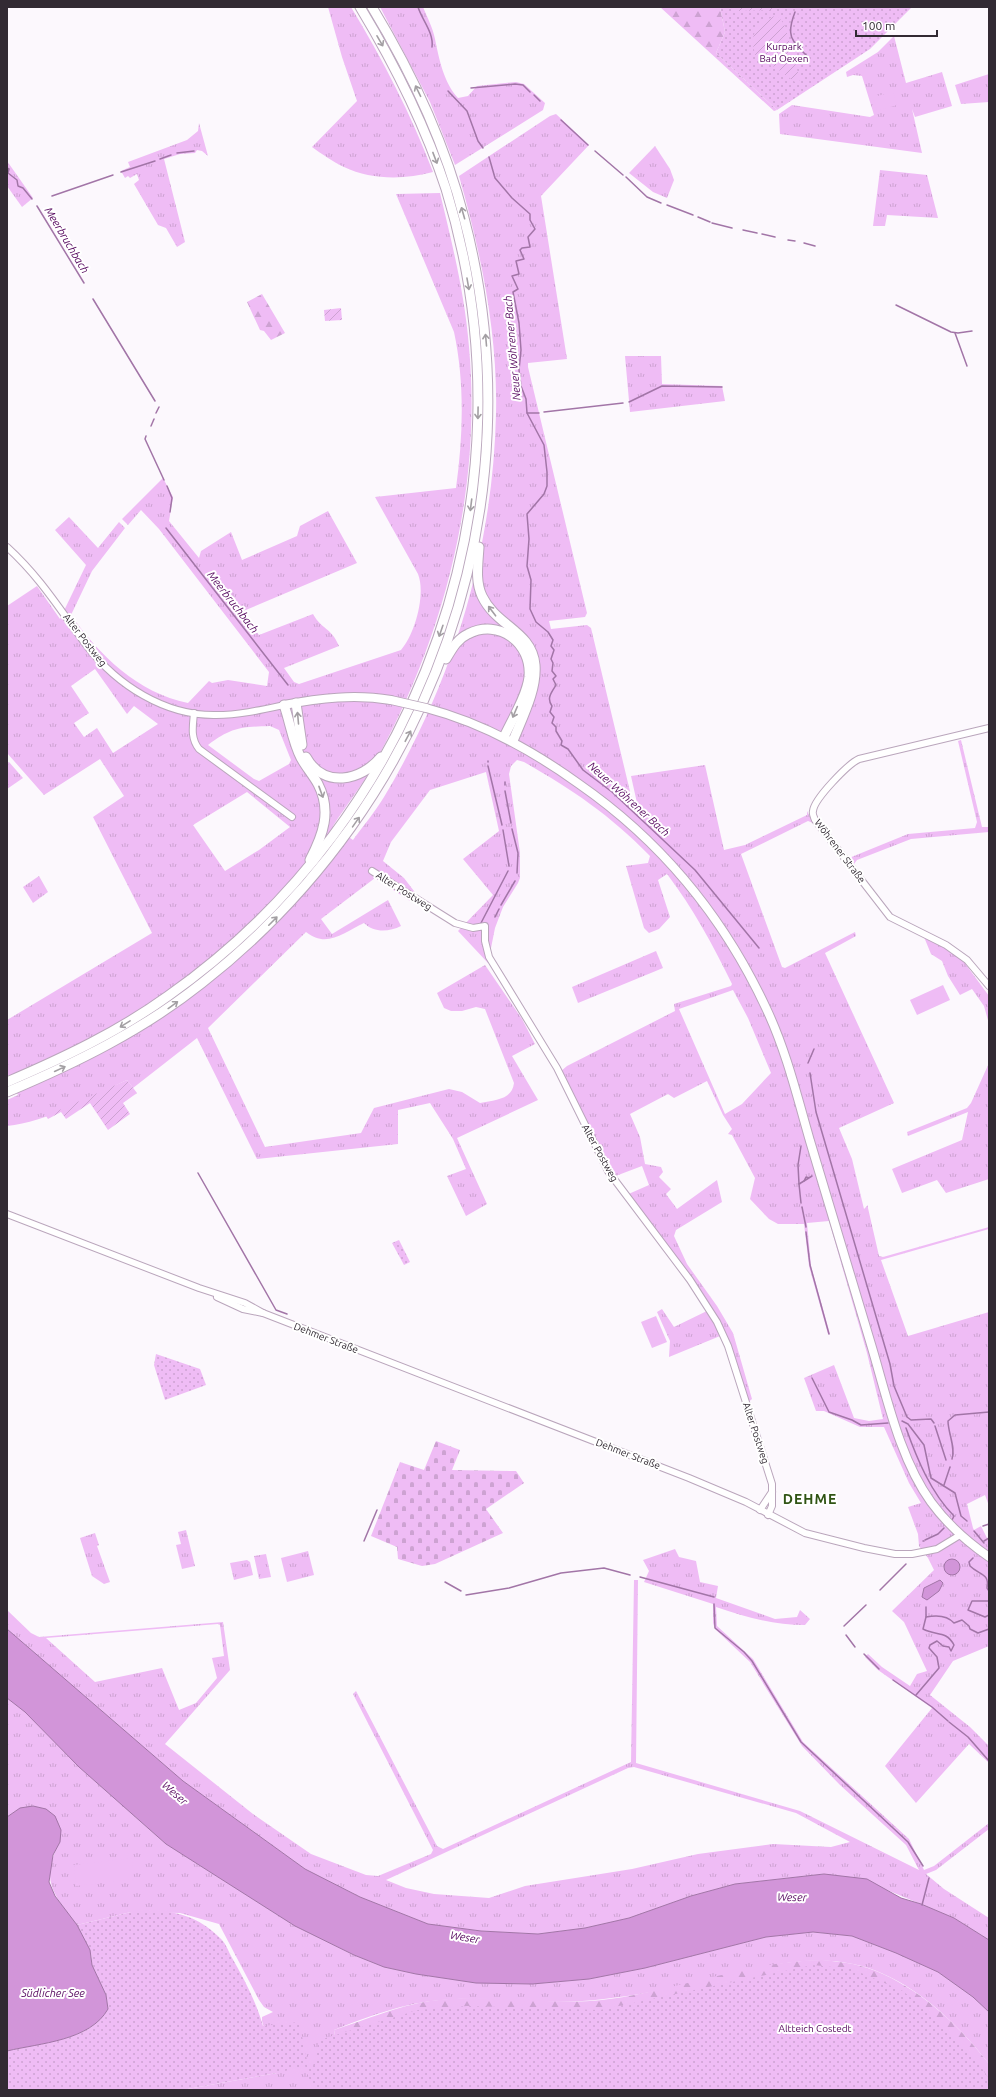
<svg xmlns="http://www.w3.org/2000/svg" width="996" height="2097" viewBox="0 0 996 2097" font-family="Ubuntu,sans-serif">
<style>
.grass{fill:url(#grass-tufts);fill-rule:evenodd}
.forest{fill:url(#forest-firs)}
.cemetery{fill:url(#cemetery-stones)}
.park{fill:url(#park-dots)}
.garden{fill:url(#garden-furrows)}
.pitch{fill:#efbcf5}
.water{fill:#d295d9;stroke:#a275a7}
.lines{fill:none;stroke-linecap:round;stroke-linejoin:round}
.stream{stroke:#a275a7;stroke-width:1.5}
.tertiary-casing{stroke:#baa6bc;stroke-width:8}
.primary-casing{stroke:#baa6bc;stroke-width:10}
.motorway-casing{stroke:#baa6bc;stroke-width:11}
.tertiary{stroke:#fff;stroke-width:6}
.primary{stroke:#fff;stroke-width:8}
.motorway{stroke:#fff;stroke-width:9}
.primary-bridge-casing{stroke:#baa6bc;stroke-width:10;stroke-linecap:butt}
.primary-bridge{stroke:#fff;stroke-width:8}
.oneway{stroke:#a39fa3}
.labels{text-anchor:middle;dominant-baseline:central;stroke-width:4;stroke-linejoin:round;paint-order:stroke}
.park-label{font-size:10px;fill:#53045c;stroke:#fff}
.street-label{font-size:10px;fill:#322a33;stroke:#fff}
.water-label{font-size:11px;font-style:italic;fill:#56085f;stroke:#fff}
.district-label{font-size:14px;font-weight:bold;letter-spacing:1px;fill:#305414;stroke:#fff}
</style>
<defs>
<pattern id="grass-tufts" width="24" height="20" patternUnits="userSpaceOnUse"><rect width="24" height="20" fill="#efbcf5"/><path d="M3 7l-1-3M5 7V3M7 7l1-3M15 17l-1-3M17 17v-4M19 17l1-3" fill="none" stroke="#cda2d2"/></pattern>
<pattern id="forest-firs" width="22" height="20" patternUnits="userSpaceOnUse"><rect width="22" height="20" fill="#efbcf5"/><path d="M5 1l3.5 6h-7zM16 11l3.5 6h-7z" fill="#cda2d2"/></pattern>
<pattern id="cemetery-stones" width="16" height="16" patternUnits="userSpaceOnUse"><rect width="16" height="16" fill="#efbcf5"/><path d="M2 7V4a2 2 0 0 1 4 0v3zM10 15v-3a2 2 0 0 1 4 0v3z" fill="#cda2d2"/></pattern>
<pattern id="park-dots" width="8" height="8" patternUnits="userSpaceOnUse"><rect width="8" height="8" fill="#efbcf5"/><path d="M2 2h.1M6 6h.1" fill="none" stroke="#cda2d2" stroke-width="1.8" stroke-linecap="round"/></pattern>
<pattern id="garden-furrows" width="10" height="10" patternUnits="userSpaceOnUse"><rect width="10" height="10" fill="#efbcf5"/><path d="M-1 1l2-2M0 10L10 0M9 11l2-2" fill="none" stroke="#cda2d2"/></pattern>
</defs>
<rect width="100%" height="100%" fill="#fcf8fd"/>
<g class="grass">
<path d="M328,7H351C383,60 411,114 433,172C404,180 371,180 344,167C333,162 322,154 312,147L357,101L342,57Z"/>
<path d="M380,7H423C427,17 433,28 435,39C439,59 444,83 458,98L468,96L477,86L516,82L524,84L545,103L543,110L455,165L430,102Z"/>
<path d="M894,36L906,83L942,72L952,106L915,117L912,109L922,153L780,134L779,114L792,105L870,117L874,115L862,76L853,75L847,77L846,72L878,52Z"/>
<path d="M989,74V102L961,104L955,85Z"/>
<path d="M556,114L589,145L541,196L567,359L528,363V367L587,613L585,617L549,621L551,629L587,625L591,628L633,804L637,803L631,776L705,765L724,850L745,845L807,815V811L813,823L808,821L741,854L782,967L785,968L855,932L856,936L825,953L894,1103L839,1128L852,1159L864,1209L868,1205V1208L879,1256L883,1257L989,1227V1229L881,1260L908,1336L989,1312V1506L985,1495L967,1504L973,1528L974,1530L981,1526L989,1542V1646L953,1661L930,1695L970,1727L989,1746V1763L969,1744L916,1803L885,1766L932,1708L878,1670L865,1657L868,1654L882,1667L910,1686L917,1674L927,1671L904,1622L892,1611L934,1570L928,1558L919,1546L918,1534L908,1507L921,1503L909,1483L884,1427H860L824,1411H816L804,1378L834,1365L854,1418L869,1421L883,1419L867,1353L829,1221L807,1223L811,1266L830,1334H828L809,1266L804,1224H778L769,1219L750,1199L755,1178L732,1135L728,1134L732,1129L723,1115L707,1081L674,1098L668,1094L630,1114L640,1137L645,1164L661,1167L663,1172L659,1177L671,1189L666,1194L677,1209L717,1180L722,1202L676,1230L674,1236L687,1264L717,1306L733,1333L752,1399L746,1404L725,1334L669,1357L670,1341L657,1312L662,1309L674,1327L711,1309L624,1196L649,1185L642,1166L613,1177L560,1072L567,1066L675,1011L674,1004L731,986L732,984C713,945 693,908 667,874L658,880L670,917L659,929L649,933L644,928L626,866L648,863L650,856C610,815 573,790 524,762L517,760L511,766L509,774L520,853V878L518,883L503,907L495,928L488,963L458,931L493,895L463,859L499,831L486,772L430,790L391,842L383,861L404,878L417,895L410,901L375,878L321,919L332,934L388,900L401,926C389,932 374,933 364,923C344,932 327,949 306,932L208,1028L265,1147L361,1133L374,1108L449,1089L462,1092L480,1103C495,1100 512,1100 514,1083L485,1009L476,1007L462,1011H451L444,1008L437,993L485,965L522,1019L535,1044L512,1056L538,1100L457,1138L487,1204L466,1216L447,1176L466,1169L453,1139L430,1103L398,1110V1144L257,1159L197,1038L133,1088L127,1080C90,1097 47,1122 7,1126V1100L18,1095L9,1075H7V1020L152,933L93,817L124,796L100,759L44,795L7,753V606L37,586L60,619L86,565L55,530L69,517L98,548L119,522L125,528L92,571L71,615C99,655 138,693 188,703L209,681L212,683L228,680L267,686L269,672L159,529L141,510L128,525L122,519L163,478L173,497L169,521L199,558L201,551L231,532L242,560L297,536L300,526L328,511L357,563L241,612L259,635L313,614C322,630 331,627 339,646L284,668L294,682L299,684L401,650C415,634 426,594 418,574L375,497L456,488C463,437 465,383 454,332L396,194L440,193C452,243 465,295 469,347C482,489 445,634 377,759C365,782 347,804 333,826L353,840C363,826 375,812 384,797C453,682 493,549 496,414C498,334 481,253 459,176L550,116ZM95,669L127,714L134,706L158,724L113,753L97,728L84,737L74,723L89,713L71,686ZM270,726L279,730L291,760L289,764L259,781L254,779L208,745C232,727 241,727 270,726ZM247,792L290,827L259,850L225,871L193,825ZM733,990L748,1018L771,1073L742,1104L725,1114L679,1009Z"/>
<path d="M199,123L208,156L202,151L197,150L195,153L180,154L164,159L185,242L177,247L166,228L158,225L134,184L139,180L137,174L130,178L128,176L125,178L121,171L130,167L128,162L187,140L198,131Z"/>
<path d="M655,146L670,169L674,180L667,198L653,192L629,173Z"/>
<path d="M7,161L33,198L22,207L7,186Z"/>
<path d="M880,170L927,175L938,218L887,215L885,226H873Z"/>
<path d="M625,356H661L662,384L722,386L725,401L630,412Z"/>
<path d="M961,740L982,827H989V832L911,839L857,860L854,864L849,858L908,834L975,828L977,822L958,741Z"/>
<path d="M9,762L23,778L7,789V763Z"/>
<path d="M39,876L48,892L33,903L23,887Z"/>
<path d="M924,937L949,950L964,962L989,996V1024L984,1006L972,989L960,995L948,976L942,961L931,954Z"/>
<path d="M656,951L663,968L578,1003L572,987Z"/>
<path d="M989,1063V1179L946,1193L937,1180L902,1193L892,1169L962,1140L968,1112L908,1136L907,1132L967,1108L971,1103Z"/>
<path d="M186,1530L195,1566L182,1569L176,1545L181,1544L178,1532Z"/>
<path d="M95,1533L99,1545L97,1546L110,1582L104,1584L92,1576L80,1538Z"/>
<path d="M675,1549L679,1557L696,1561L700,1582L718,1586L716,1598L775,1619L797,1617L800,1610L810,1619L805,1625C773,1625 746,1617 716,1607L717,1626L753,1659L803,1742L909,1839L924,1870L934,1866L989,1823V1829L936,1870L926,1874L944,1889L989,1918V1940L954,1918L887,1890L824,1874L735,1884L691,1896L629,1918L585,1928L538,1934L481,1931L428,1924L360,1897L305,1869L183,1781L7,1629V1610L31,1633L39,1637L223,1622L230,1670L165,1744L253,1814L311,1854L366,1875L378,1876L431,1854L433,1850L353,1694L356,1691L437,1846L443,1849L631,1762L634,1580H638L636,1763L800,1811L919,1870L906,1845L840,1785L802,1746L750,1662L715,1629L713,1623V1604L644,1582L649,1571L643,1560ZM218,1624L220,1625L224,1656L212,1658L217,1678L196,1703L179,1710L162,1668L95,1682L46,1638ZM634,1767L796,1813L850,1842L831,1847L773,1844L698,1854L632,1869L525,1886L489,1898L434,1894L406,1888L386,1880L628,1768Z"/>
<path d="M308,1551L314,1575L287,1582L281,1558Z"/>
<path d="M266,1554L271,1577L259,1579L254,1556Z"/>
<path d="M247,1560L250,1562L253,1575L234,1580L230,1563Z"/>
<path d="M7,1698L25,1712L79,1767L166,1844L295,1926L354,1955L384,1967L416,1974L476,1983L532,1984L589,1979L645,1968L766,1937L812,1932L852,1936L896,1953L938,1972L973,1997L989,2012V2064C956,2021 907,1975 853,1964C802,1953 753,1970 704,1981C671,1989 637,1995 604,1999C546,2007 489,1994 432,2001C403,2004 361,2019 334,2030L337,2047L417,2013L444,2008L521,2012L773,1978L800,1968L820,1969L692,2090H182L277,2073L262,2021V2017L273,2012L264,2007L259,2000L219,1924L180,1913L131,1912L77,1925C54,1895 39,1880 60,1842L20,1808L7,1817Z"/>
</g>
<g class="forest">
<path d="M660,7H720L725,32L716,53L777,110L774,111Z"/>
<path d="M262,294L285,333L271,340L264,331L260,330L247,302Z"/>
<path d="M822,1960C832,1961 843,1962 853,1964C907,1976 956,2021 989,2064V2090H692L820,1969L800,1968L773,1978L603,2018L477,2008H444L417,2013L337,2047L334,2030C365,2020 397,2006 430,2001C486,1992 545,2006 602,2000C676,1991 748,1961 822,1960Z"/>
</g>
<path class="cemetery" d="M436,1441L460,1450L452,1470L516,1471L524,1483L486,1509L503,1533L435,1564L422,1566L398,1559L397,1547L371,1536L400,1462L424,1470Z"/>
<g class="park">
<path d="M720,7H912L870,49L777,110L716,53L725,32Z"/>
<path d="M399,1240L410,1262L404,1265L392,1243Z"/>
<path d="M156,1354L200,1369L206,1385L165,1400L154,1365Z"/>
<path d="M160,1911C184,1913 202,1920 220,1938C225,1942 228,1950 231,1956C244,1979 256,2001 263,2026L299,2022L308,2065H315L319,2040L418,2010L467,2006L600,2010L813,1965L852,1969L903,1991L935,2018L977,2061L989,2079V2090H313L305,2066L277,2073L182,2090H7V2051C40,2042 90,2042 108,2009L106,1995L92,1965L91,1954L87,1945L77,1925L131,1912Z"/>
</g>
<g class="garden">
<path d="M730,7H773L775,10L736,11Z"/>
<path d="M777,15L784,24L800,80L795,82L775,67L757,60C748,35 754,25 777,15Z"/>
<path d="M341,308L342,320L325,321L324,310Z"/>
<path d="M127,1080L137,1093L123,1103L130,1114L108,1130L90,1103L66,1119L61,1112L48,1119L46,1116Z"/>
</g>
<g class="pitch">
<path d="M893,92L897,105L877,111L873,97Z"/>
<path d="M943,985L950,1000L917,1015L910,1000Z"/>
<path d="M656,1316L667,1342L652,1348L641,1322Z"/>
<path d="M132,1858L134,1879L76,1886L74,1865Z"/>
</g>
<g class="water">
<circle cx="952" cy="1567" r="8"/>
<path d="M940,1580L943,1583L939,1591L927,1600L922,1597L924,1588Z"/>
<path d="M7,1629L183,1781L305,1869L360,1897L428,1924L481,1931L538,1934L585,1928L629,1918L691,1896L735,1884L824,1874L867,1879L901,1898L921,1904L954,1918L989,1940V2012L973,1997L938,1972L896,1953L852,1936L813,1932L766,1937L645,1968L589,1979L532,1984L476,1983L416,1974L384,1967L354,1955L295,1926L166,1844L79,1767L25,1712L7,1698Z"/>
<path d="M33,1806L46,1809L55,1816L61,1830L60,1842L53,1855L49,1882L55,1896L77,1925L90,1950L92,1965L106,1995L108,2009C90,2041 40,2043 7,2051V1817L20,1808Z"/>
</g>
<g class="lines">
<g class="stream">
<path d="M418,7C422,20 434,33 432,47"/>
<path d="M795,12C790,25 786,41 802,47V51L807,56"/>
<path d="M471,88L515,84L523,85L530,92"/>
<path d="M448,91L467,111L478,141L483,148"/>
<path d="M534,95L540,101"/>
<path d="M561,120L588,145"/>
<path d="M595,151L623,175"/>
<path d="M177,153L194,151"/>
<path d="M489,157L495,178L512,198L530,214V220L535,229L528,237L530,247L522,248L520,250L524,259L516,261L519,274L512,276L518,289L513,292L519,323L521,350L519,370L521,386L526,399L527,413L544,445L547,472V486L544,494L527,514L529,539L527,566L531,580L530,609L536,622L548,632L553,640L551,646L554,650L551,659L553,663L552,671L556,676L553,679L556,685C552,692 546,698 552,706L550,712L554,717L552,723L556,727V731L562,741L561,745L568,749L583,770L612,792L695,870L759,948"/>
<path d="M160,159L171,155"/>
<path d="M7,168L9,169L8,173L17,180L18,186L23,188L32,199"/>
<path d="M121,172L155,161"/>
<path d="M626,177L647,197L661,203"/>
<path d="M52,196L113,175"/>
<path d="M667,205L693,215"/>
<path d="M37,206L84,283"/>
<path d="M698,217L710,222"/>
<path d="M712,223L732,228"/>
<path d="M743,230L757,233"/>
<path d="M762,234L775,237"/>
<path d="M788,240L795,241"/>
<path d="M804,243L815,246"/>
<path d="M93,299L155,401"/>
<path d="M896,305L951,332L958,333L972,331"/>
<path d="M955,333L967,366"/>
<path d="M629,402L662,386L722,387"/>
<path d="M544,412L623,403"/>
<path d="M156,413L159,407"/>
<path d="M527,413H539"/>
<path d="M151,426L154,419"/>
<path d="M146,436L145,439L164,480"/>
<path d="M167,486L172,498L170,512"/>
<path d="M166,528L288,685"/>
<path d="M488,761V762"/>
<path d="M488,766L502,825"/>
<path d="M505,785V782"/>
<path d="M505,791L511,823"/>
<path d="M512,829L518,853L517,873"/>
<path d="M503,830L509,866"/>
<path d="M501,905L515,881"/>
<path d="M495,917L499,909"/>
<path d="M481,923L508,871"/>
<path d="M808,1063L814,1049"/>
<path d="M810,1073L816,1112L890,1364L894,1386L907,1417L911,1420L931,1419L934,1423"/>
<path d="M198,1173L276,1310L287,1314"/>
<path d="M809,1178L806,1177L804,1181L812,1176"/>
<path d="M799,1184L798,1165L801,1146"/>
<path d="M801,1203L799,1184L804,1181"/>
<path d="M802,1207L806,1227"/>
<path d="M806,1232L810,1265L829,1334"/>
<path d="M812,1378L829,1412L852,1420L861,1425L888,1423"/>
<path d="M902,1421L908,1424L924,1445L931,1478L955,1493L961,1516L967,1521"/>
<path d="M935,1426L946,1460"/>
<path d="M906,1428C917,1459 931,1493 954,1516L952,1520"/>
<path d="M952,1459C956,1448 948,1433 948,1421L955,1415L989,1412"/>
<path d="M944,1485L950,1467"/>
<path d="M983,1526L989,1524"/>
<path d="M974,1531L984,1543"/>
<path d="M925,1540L938,1534L944,1528"/>
<path d="M364,1541L377,1510"/>
<path d="M923,1541H924"/>
<path d="M984,1541L989,1538"/>
<path d="M973,1558L969,1562L970,1566C979,1575 990,1573 987,1588L989,1591"/>
<path d="M640,1577L714,1597"/>
<path d="M445,1582L461,1591"/>
<path d="M880,1590L906,1564"/>
<path d="M466,1595L509,1588L561,1573L604,1568L630,1575"/>
<path d="M989,1601H972L968,1610L985,1617L989,1615"/>
<path d="M714,1604L715,1628L744,1652L752,1661L801,1742L908,1842L923,1866"/>
<path d="M926,1617V1607"/>
<path d="M844,1626L866,1605"/>
<path d="M846,1635L855,1647"/>
<path d="M864,1654L879,1669"/>
<path d="M893,1680L932,1707L948,1721"/>
<path d="M916,1695L939,1668L937,1657L929,1648L930,1645L937,1641L943,1646L949,1647L951,1651L954,1645C946,1630 936,1636 923,1629L926,1617C936,1615 947,1615 954,1623L962,1620L969,1626L970,1629L978,1633L989,1629"/>
<path d="M949,1722L968,1737L989,1761"/>
<path d="M922,1905L929,1878"/>
</g>
<defs>
<g id="tertiary">
<path d="M7,547C41,578 60,610 87,646C117,685 165,716 216,715C239,715 261,710 284,705"/>
<path d="M194,713C193,725 190,738 199,749L292,817"/>
<path d="M989,728L859,759C848,764 814,799 813,811C812,814 814,817 815,820L890,917L946,945L967,960L989,986"/>
<path d="M372,871L455,923L473,928L485,926V941L489,957L557,1068L608,1171L690,1280L717,1322L728,1346L772,1484V1506L768,1515"/>
<path d="M7,1214L199,1288L245,1303L263,1313L689,1478L746,1502L805,1533L864,1548L895,1554H912L937,1549L960,1535"/>
<path d="M217,1297L243,1309L263,1313"/>
<path d="M760,1510L772,1492"/>
</g>
<g id="primary">
<path d="M284,705C320,698 355,694 391,700"/>
<path d="M426,708C483,723 532,750 579,784C661,841 724,918 766,1008C786,1050 797,1096 810,1141C830,1208 850,1275 870,1341C886,1393 899,1458 931,1502C947,1524 966,1541 989,1557"/>
</g>
<g id="motorway">
<path d="M479,547C478,564 475,581 482,596C496,626 532,631 535,665C537,690 522,718 513,741"/>
<path d="M446,659C452,649 457,639 468,634C499,618 532,643 529,677C527,695 512,720 504,737"/>
<path d="M296,703L302,745"/>
<path d="M284,705C290,722 293,743 301,758C306,767 313,775 318,784C332,811 323,835 310,860"/>
<path d="M306,757C324,789 361,781 381,757"/>
<path d="M7,1082C63,1058 118,1032 168,996C424,816 539,490 446,189C425,125 395,65 360,7"/>
<path d="M7,1092C76,1063 143,1030 202,983C433,802 539,503 464,218C445,143 412,73 372,7"/>
</g>
</defs>
<use href="#tertiary" class="tertiary-casing"/>
<use href="#primary" class="primary-casing"/>
<use href="#motorway" class="motorway-casing"/>
<use href="#tertiary" class="tertiary"/>
<use href="#primary" class="primary"/>
<use href="#motorway" class="motorway"/>
<defs>
<path id="primary-bridge" d="M391,700L426,708"/>
</defs>
<use href="#primary-bridge" class="primary-bridge-casing"/>
<use href="#primary-bridge" class="primary-bridge"/>
</g>
<defs><path id="oneway-shaft" d="M-6 0H5M1.5-3L5.5 0L1.5 3" fill="none" stroke-width="1.6" stroke-linecap="round" stroke-linejoin="round"/></defs>
<g class="oneway">
<use href="#oneway-shaft" transform="translate(380 41) rotate(60)"/>
<use href="#oneway-shaft" transform="translate(418 91) rotate(-116)"/>
<use href="#oneway-shaft" transform="translate(435 158) rotate(69)"/>
<use href="#oneway-shaft" transform="translate(463 213) rotate(-106)"/>
<use href="#oneway-shaft" transform="translate(468 284) rotate(80)"/>
<use href="#oneway-shaft" transform="translate(486 340) rotate(-95)"/>
<use href="#oneway-shaft" transform="translate(478 413) rotate(91)"/>
<use href="#oneway-shaft" transform="translate(471 505) rotate(97)"/>
<use href="#oneway-shaft" transform="translate(492 611) rotate(-127)"/>
<use href="#oneway-shaft" transform="translate(441 631) rotate(109)"/>
<use href="#oneway-shaft" transform="translate(515 712) rotate(113)"/>
<use href="#oneway-shaft" transform="translate(298 718) rotate(-95)"/>
<use href="#oneway-shaft" transform="translate(408 736) rotate(-62)"/>
<use href="#oneway-shaft" transform="translate(321 792) rotate(70)"/>
<use href="#oneway-shaft" transform="translate(356 822) rotate(-55)"/>
<use href="#oneway-shaft" transform="translate(273 921) rotate(-45)"/>
<use href="#oneway-shaft" transform="translate(173 1005) rotate(-36)"/>
<use href="#oneway-shaft" transform="translate(125 1024) rotate(148)"/>
<use href="#oneway-shaft" transform="translate(60 1069) rotate(-25)"/>
</g>
<g class="labels">
<g class="park-label">
<text x="784" y="46">Kurpark<tspan x="784" dy="12">Bad Oexen</tspan></text>
<text x="815" y="2028">Altteich Costedt</text>
</g>
<g class="street-label">
<text transform="translate(85 640) rotate(52)">Alter Postweg</text>
<text transform="translate(840 851) rotate(53)">Wöhrener Straße</text>
<text transform="translate(404 891) rotate(32)">Alter Postweg</text>
<text transform="translate(600 1153) rotate(61)">Alter Postweg</text>
<text transform="translate(326 1338) rotate(21)">Dehmer Straße</text>
<text transform="translate(756 1433) rotate(72)">Alter Postweg</text>
<text transform="translate(628 1454) rotate(21)">Dehmer Straße</text>
</g>
<g class="water-label">
<text transform="translate(67 240) rotate(59)">Meerbruchbach</text>
<text transform="translate(512 348) rotate(-95)">Neuer Wöhrener Bach</text>
<text transform="translate(233 602) rotate(52)">Meerbruchbach</text>
<text transform="translate(629 799) rotate(42)">Neuer Wöhrener Bach</text>
<text transform="translate(175 1793) rotate(41)">Weser</text>
<text transform="translate(792 1897) rotate(1)">Weser</text>
<text transform="translate(465 1937) rotate(10)">Weser</text>
<text x="53" y="1993">Südlicher See</text>
</g>
<g class="district-label">
<text x="810" y="1499">DEHME</text>
</g>
</g>
<rect width="996" height="2097" fill="none" stroke="#322a33" stroke-width="16"/>
<path d="M856 30v6h81v-6" fill="none" stroke="#322a33" stroke-width="2"/>
<text x="862" y="30" font-size="12" fill="#322a33" stroke="#ffffff" stroke-width="3" paint-order="stroke">100 m</text>
</svg>
